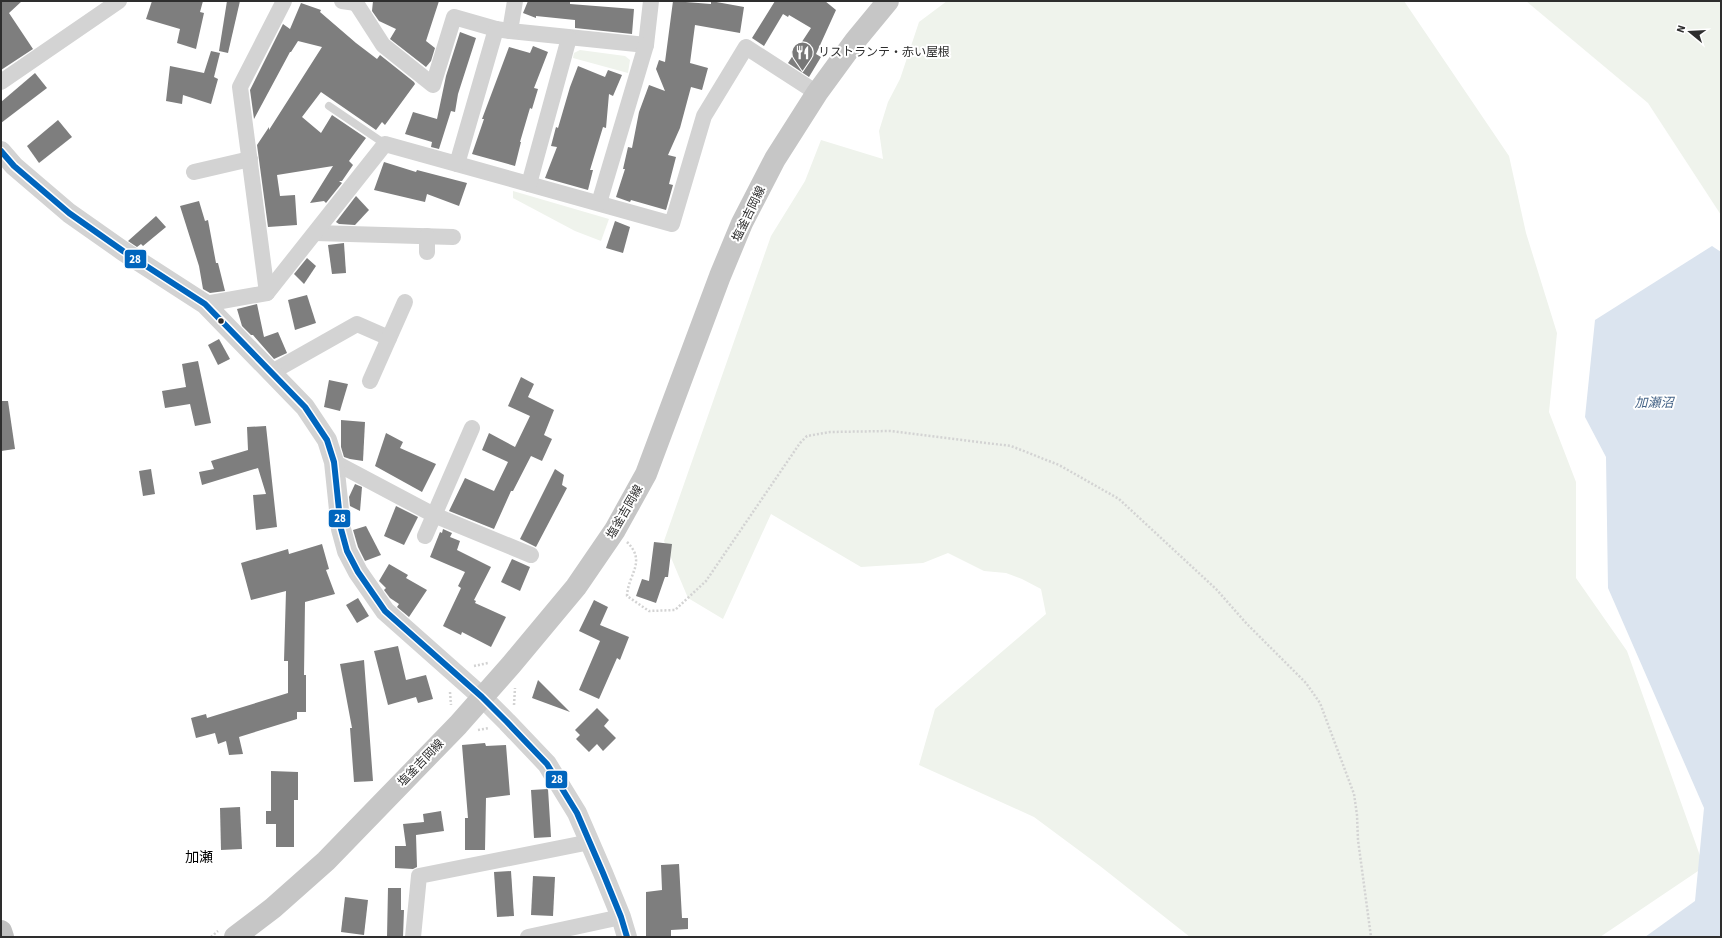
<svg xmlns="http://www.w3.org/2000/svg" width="1722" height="938" viewBox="0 0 1722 938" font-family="'Source Sans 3','Noto Sans JP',sans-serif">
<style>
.green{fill:#eff3ec}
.water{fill:#dbe4ef}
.building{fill:#7e7e7e}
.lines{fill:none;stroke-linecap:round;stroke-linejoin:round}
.path{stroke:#d3d3d3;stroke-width:2.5;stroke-dasharray:2 2;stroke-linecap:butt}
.service{stroke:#d3d3d3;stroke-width:8}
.minor{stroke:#d3d3d3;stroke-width:16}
.tertiary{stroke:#d3d3d3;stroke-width:20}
.primary{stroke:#c6c6c6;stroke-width:22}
.motorway{stroke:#c0c0c0;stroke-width:22}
.bus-1-casing{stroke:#fff;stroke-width:9}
.bus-1{stroke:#0065bd;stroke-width:6}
.bus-dot{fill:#2e2e2e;stroke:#fff;stroke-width:1.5}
.labels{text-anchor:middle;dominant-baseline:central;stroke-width:4;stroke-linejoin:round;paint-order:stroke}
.poi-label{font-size:12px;fill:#2e2e2e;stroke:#fff;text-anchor:start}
.street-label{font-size:12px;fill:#2e2e2e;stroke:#fff}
.water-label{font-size:13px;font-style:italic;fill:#456487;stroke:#fff}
.quarter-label{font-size:14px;fill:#000;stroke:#fff}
.line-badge{stroke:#fff;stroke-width:1.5}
.badge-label{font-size:11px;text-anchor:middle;font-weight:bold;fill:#fff}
</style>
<rect width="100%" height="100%" fill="#fff"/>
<g class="green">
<path d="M947,1H1404L1509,156L1526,233L1557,333L1549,412L1576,482V578L1627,651L1704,867L1600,937H1190L1100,866L1034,817L919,765L935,709L1046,614L1041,589L1022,579L1006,573L984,571L948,553L923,563L861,567L771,514L723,619L688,598L664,541L771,236L805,181L821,140L883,159L879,131L888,102L900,79L919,22Z"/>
<path d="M1526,1H1721V215L1648,103Z"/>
<path d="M580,50L625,56L630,60L628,73L573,58L574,53Z"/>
<path d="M513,191L609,219L601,241L575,231L513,198Z"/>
</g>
<path class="water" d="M1712,246L1721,252V937H1645L1695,901L1704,808L1608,588L1606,457L1585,417L1595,320Z"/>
<g class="building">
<path d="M1,1H22L9,13L33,49L1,70Z"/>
<path d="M152,1H203L200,12L204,13L196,49L177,43L180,29L146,19Z"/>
<path d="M227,1H240L228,53L219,51Z"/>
<path d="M373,1H439L426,41L435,48L431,61L426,67L390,39L396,29L379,21L372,11Z"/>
<path d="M528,1H570V4L634,9L632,34L575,28V20L536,16V18L523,13Z"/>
<path d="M673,1L711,4V1L744,7L740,33L695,25L690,63L708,68L702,90L691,87L680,128L668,155L676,157L669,184L673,185L666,210L631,200L630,202L616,197L625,169H623L628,147L632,148L639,112L649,85L665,91L656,69L659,60L665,62Z"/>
<path d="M775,1H825L836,10L816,54L821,57L809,77L788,63L811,28L789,15L788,17L783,14L764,46L752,38Z"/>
<path d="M301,3L321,10L320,12L356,43L377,59L380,55L414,82L415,84L385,125L382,122L376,130L321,92L302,117L321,133L332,115L366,138L349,161L353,165L342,181H339L342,183L326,203L324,201L310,203L333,166L277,175L280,196L295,195L297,225L268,227L257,145L269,127V130L322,47L298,41L291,52H290L254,119L250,90L283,24L290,29Z"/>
<path d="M460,32L476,38L458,94L455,112L451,111L439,149L431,147L432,142L405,134L413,112L437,119L446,76Z"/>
<path d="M533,46L548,52L534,88L538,89L532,109L530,108L520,142H521L515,166L472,154L484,119H482L509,47L530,53Z"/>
<path d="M211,51L220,53L214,77L218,79L211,104L183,95L182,104L166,101L170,66L204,73Z"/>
<path d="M578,66L605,77L608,70L622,75L613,96L609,94L606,128L603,127L590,170H593L588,190L545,178L557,147L551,146L556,127L558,128L570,87Z"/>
<path d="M35,73L47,88L1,123V102Z"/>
<path d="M58,120L72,137L39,163L27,146Z"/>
<path d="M384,162L416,172L417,170L467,183L459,206L427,194L425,202L374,190Z"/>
<path d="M356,196L369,210L355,225L339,224L336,222Z"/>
<path d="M199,201L205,221L208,220L216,263H218L225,291L210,293L203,289L199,266L180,206Z"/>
<path d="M156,216L166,227L143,246L141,244L137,247L128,241Z"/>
<path d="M615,221L630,227L623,253L606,248Z"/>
<path d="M344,243L346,273L332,274L328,245Z"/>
<path d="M307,258L316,266L304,284L294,274Z"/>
<path d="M307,295L316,323L295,330L288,300Z"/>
<path d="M257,304L264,337L278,332L287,353L274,359L253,335H251L242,326L237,309Z"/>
<path d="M219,339L230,359L218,365L208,345Z"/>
<path d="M198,361L211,423L195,426L190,404L165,408L162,391L186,387L182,364Z"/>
<path d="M521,377L534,384L528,397L554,410L544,435L552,439L542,461L531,456L513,491H511L494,529L449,511L465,478L494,491L508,462L482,450L489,433L515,447L530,416L508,406Z"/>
<path d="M329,380L348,384L340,411L324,407Z"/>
<path d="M1,401H8L15,449L1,451Z"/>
<path d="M341,420L365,422L363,461L350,459L344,457L341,447Z"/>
<path d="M266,426L277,527L256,530L253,495L266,494L258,468L202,485L199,472L214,469L211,461L248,450L247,427Z"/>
<path d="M386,433L403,442L400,448L436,464L422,492L375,466Z"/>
<path d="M151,469L155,494L143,496L139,471Z"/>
<path d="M555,469L564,475L562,485L567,488L536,547L520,539Z"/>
<path d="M355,484L362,487L360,511L350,506L349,497Z"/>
<path d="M396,506L418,517L404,545L384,536Z"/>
<path d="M366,526L381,555L365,561L358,547L353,530Z"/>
<path d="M443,529L452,533L450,537L460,541L457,550L491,567L474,600L476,601L475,603L506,617L491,647L462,632L461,635L443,626L461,588L458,586L465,572L430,557L440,532L442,533Z"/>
<path d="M654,542L672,544L668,577H665L656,603L636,596L642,579L649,581Z"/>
<path d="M322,544L329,569L326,570L335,594L305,602L304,675H306V712H297V719L239,737L243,754L229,755L226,741L218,744L215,733L196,738L191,718L206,714L207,718L288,693V661H284L286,591L251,600L241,563L288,549L289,554Z"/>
<path d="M512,559L530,567L520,591L501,582Z"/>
<path d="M389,564L408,575L406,578L427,590L409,617L397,607L399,604L390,598L384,590L386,588L379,581Z"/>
<path d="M358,598L369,616L357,623L346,605Z"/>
<path d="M594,600L608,607L600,625L629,637L620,660L617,658L599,699L579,690L600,641L579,631Z"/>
<path d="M398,646L406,680L426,675L433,699L418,703L416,697L388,705L374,651Z"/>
<path d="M364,660L373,781L354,782L350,728H352L340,664Z"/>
<path d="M538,680L570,712L532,698Z"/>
<path d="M597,708L609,720L604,726L616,738L603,751L597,744L589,752L576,739L580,735L575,730Z"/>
<path d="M485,743L486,746L506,745L510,795L486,798L485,850H465V818H468L462,745Z"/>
<path d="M271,771L298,772V800H294V847H276V824H266V811H271Z"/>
<path d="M548,789L551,837L534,838L531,790Z"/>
<path d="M240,807L242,849L221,850L220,808Z"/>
<path d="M441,811L444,831L416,835L417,867L413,869L395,868V846H406L403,824L424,822L423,814Z"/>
<path d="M679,864L682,918H688V929L671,930V937H646V892L662,890L661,865Z"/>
<path d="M511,871L514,916L497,917L494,872Z"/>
<path d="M533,876L555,877L553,916L531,915Z"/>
<path d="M388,888H401V910H404L403,937H387Z"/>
<path d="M345,897L368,900L364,935L341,932Z"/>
</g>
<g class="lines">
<g class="path">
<path d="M627,542C647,562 628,574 627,596L649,611L675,610L706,581L800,443L807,436L830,432L890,431L1011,446L1059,465L1119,499L1216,589L1246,623L1306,683L1320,703L1354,794L1357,815L1358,840L1371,937"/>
<path d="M474,666L488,663"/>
<path d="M450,692L451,705"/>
<path d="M514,705L515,688"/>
<path d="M478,730L489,728"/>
<path d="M211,937L218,931"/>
</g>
<path class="service" d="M329,106L385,144"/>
<g class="minor">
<path d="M342,1L356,3"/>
<path d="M356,1V3L383,45L433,85L454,17L496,29"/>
<path d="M515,1L510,31L646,45L651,1"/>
<path d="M1,82L119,1"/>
<path d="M457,164L672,224L704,116L746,47L817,93"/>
<path d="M194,172L250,159"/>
<path d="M529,184L569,38"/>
<path d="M599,203L646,45"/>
<path d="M315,233L453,237"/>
<path d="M427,252V236"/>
<path d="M267,293L385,144L457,164L496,29L510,31"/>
<path d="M205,304L267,293L240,87L284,1"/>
<path d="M272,372L357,324L389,338"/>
<path d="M370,381L405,302"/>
<path d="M334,462L434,515L531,555"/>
<path d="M425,536L472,428"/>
<path d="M413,937L419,876L590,842"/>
<path d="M528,937L621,917"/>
</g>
<path class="tertiary" d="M1,151L14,166L69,213L123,251L205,304L305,407L327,440L334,462L341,529L347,551L358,572L385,611L482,697L507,722L547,764L577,813L603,873L621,917L627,937"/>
<path class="primary" d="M235,937L273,908L326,861L458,725L511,665L576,587L615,530L646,474L720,276L742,223L775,159L817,93L855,41L888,1"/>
<path class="motorway" d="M1,931L3,937"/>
<defs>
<path id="bus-1" d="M1,151L14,166L69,213L123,251L205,304L305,407L327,440L334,462L341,529L347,551L358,572L385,611L482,697L507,722L547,764L577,813L603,873L621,917L627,937"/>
</defs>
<use href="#bus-1" class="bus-1-casing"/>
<use href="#bus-1" class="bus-1"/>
</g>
<defs>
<symbol id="restaurant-pin" viewBox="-11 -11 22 30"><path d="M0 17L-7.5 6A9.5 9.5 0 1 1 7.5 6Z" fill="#777" stroke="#fff"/><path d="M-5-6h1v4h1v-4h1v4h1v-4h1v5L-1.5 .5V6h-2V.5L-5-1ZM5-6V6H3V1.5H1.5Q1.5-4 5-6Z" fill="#fff"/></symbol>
</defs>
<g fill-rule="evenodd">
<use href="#restaurant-pin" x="790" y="40" width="25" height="34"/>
</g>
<circle class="bus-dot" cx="221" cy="321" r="3.5"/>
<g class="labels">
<g class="poi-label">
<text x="818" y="52">リストランテ・赤い屋根</text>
</g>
<g class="street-label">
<text transform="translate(749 214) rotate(-64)">塩釜吉岡線</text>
<text transform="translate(625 512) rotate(-60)">塩釜吉岡線</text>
<text transform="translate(421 763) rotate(-46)">塩釜吉岡線</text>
</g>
<g class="water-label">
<text x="1654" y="403">加瀬沼</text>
</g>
<g class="quarter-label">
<text x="199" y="858">加瀬</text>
</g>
</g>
<g class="line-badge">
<rect x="124" y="249" width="23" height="20" rx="4" fill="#0065bd"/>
<rect x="328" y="509" width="23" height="19" rx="4" fill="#0065bd"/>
<rect x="545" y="770" width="23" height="19" rx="4" fill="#0065bd"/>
</g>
<g class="badge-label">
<text x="135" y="263">28</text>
<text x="340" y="522">28</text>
<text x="557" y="783">28</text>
</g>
<rect width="1722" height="938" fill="none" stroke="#2e2e2e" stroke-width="4"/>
<g transform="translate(1690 32) rotate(288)" stroke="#ffffff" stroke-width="3" paint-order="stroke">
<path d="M0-3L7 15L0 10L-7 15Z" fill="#2e2e2e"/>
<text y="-6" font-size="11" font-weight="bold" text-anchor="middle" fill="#2e2e2e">N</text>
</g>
</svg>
